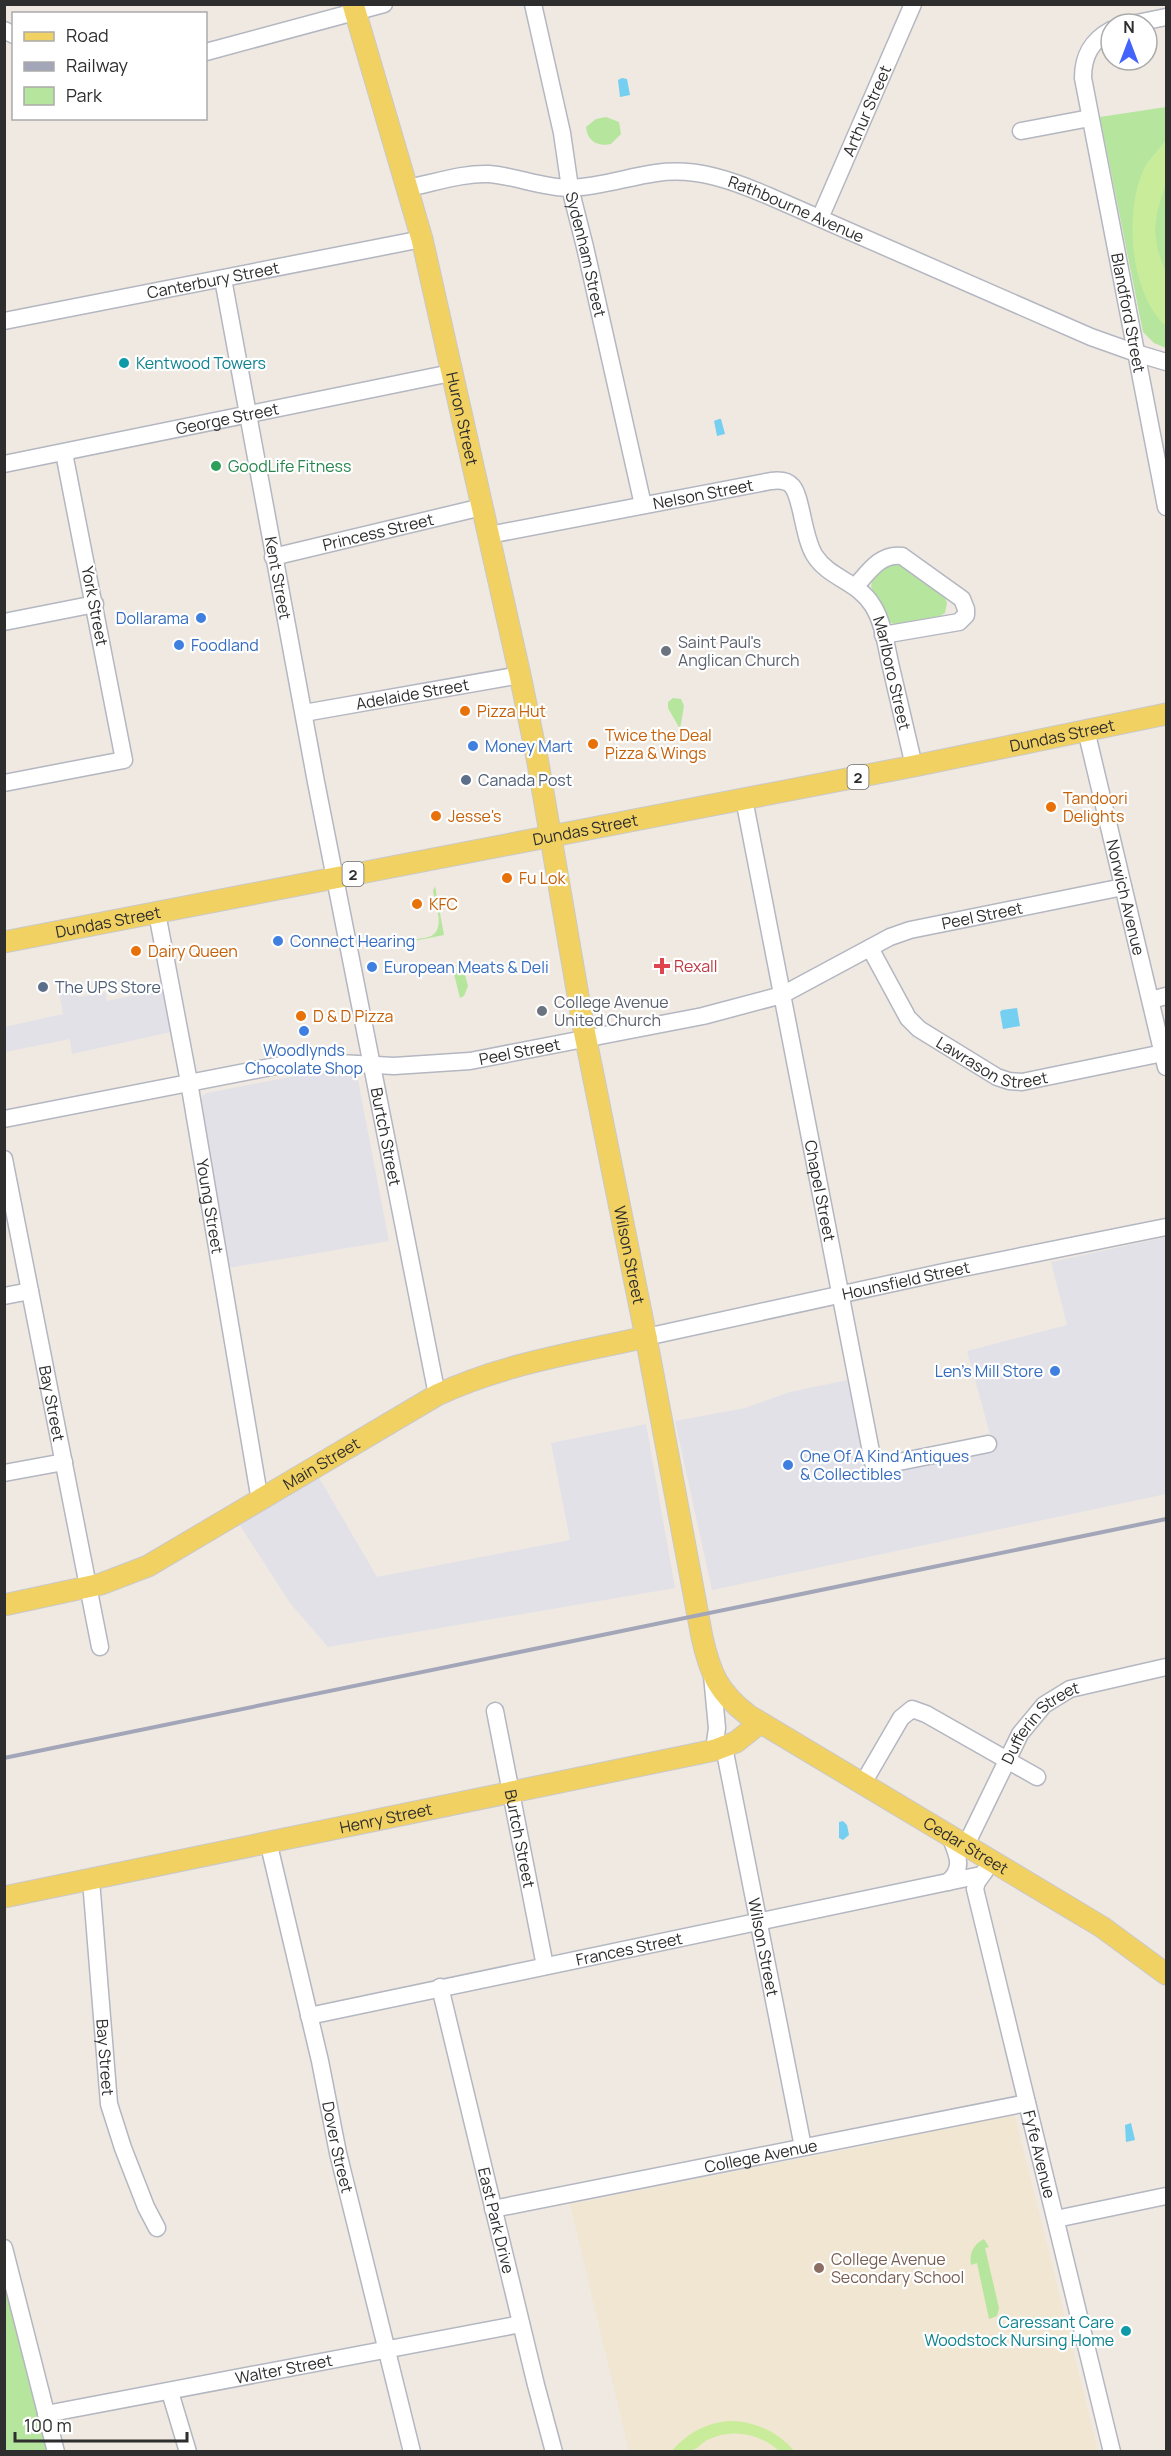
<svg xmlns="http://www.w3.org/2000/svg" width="1171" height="2456" viewBox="0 0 1171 2456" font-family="Manrope,sans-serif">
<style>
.industrial{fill:#e3e1e8}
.education{fill:#f0e6d1}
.green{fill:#b6e59e}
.pitch{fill:#c9ec9a}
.water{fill:#75cff0}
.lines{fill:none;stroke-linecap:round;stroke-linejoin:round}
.minor-casing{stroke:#b4b7c1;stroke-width:19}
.major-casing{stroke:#c9c9c9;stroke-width:23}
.minor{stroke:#fff;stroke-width:16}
.major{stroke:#f2d163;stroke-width:21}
.rail{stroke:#a3a6b8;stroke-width:4}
.culture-dot{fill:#0f9aa8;stroke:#fff;stroke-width:2}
.leisure-dot{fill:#2e9e5b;stroke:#fff;stroke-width:2}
.shop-dot{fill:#3f7fe0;stroke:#fff;stroke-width:2}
.worship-dot{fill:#6b7280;stroke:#fff;stroke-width:2}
.food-dot{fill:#e8710a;stroke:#fff;stroke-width:2}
.service-dot{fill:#5c6f8a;stroke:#fff;stroke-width:2}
.health-dot{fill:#e0444e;stroke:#fff;stroke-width:2}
.education-dot{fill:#8d6e63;stroke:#fff;stroke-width:2}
.labels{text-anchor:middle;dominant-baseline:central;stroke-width:4.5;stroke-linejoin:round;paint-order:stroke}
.shield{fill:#fff;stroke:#6d6d6d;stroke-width:1.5}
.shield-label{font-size:15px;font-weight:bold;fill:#2e2e2e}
.street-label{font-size:16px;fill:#2e2e2e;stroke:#fff}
.culture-label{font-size:16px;fill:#0d838f;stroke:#fff;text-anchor:start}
.leisure-label{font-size:16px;fill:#27864d;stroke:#fff;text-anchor:start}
.shop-label{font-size:16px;fill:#366cbe;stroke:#fff;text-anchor:start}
.worship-label{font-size:16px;fill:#5b616d;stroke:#fff;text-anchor:start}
.food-label{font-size:16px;fill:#c56008;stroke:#fff;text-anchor:start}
.service-label{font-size:16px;fill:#4e5e75;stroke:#fff;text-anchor:start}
.health-label{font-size:16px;fill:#be3a42;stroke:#fff;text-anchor:start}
.education-label{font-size:16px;fill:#785e54;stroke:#fff;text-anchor:start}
</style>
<rect width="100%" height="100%" fill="#efe9e1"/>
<g class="industrial">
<path d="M76,984L79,997L105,992L107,1001L163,989L171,1032L72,1054L70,1039L5,1052L4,1027L63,1014L58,987Z"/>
<path d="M311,1073L357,1075L389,1241L228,1268L201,1105L202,1096L207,1093Z"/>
<path d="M1166,1237V1494L712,1590L675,1421L745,1408L790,1392L847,1380L868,1474L994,1448L967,1351L1067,1325L1051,1262Z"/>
<path d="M646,1424L675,1588L328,1647L290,1603L239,1524L318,1476L377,1577L570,1540L551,1443Z"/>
</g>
<path class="education" d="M1009,2116H1015L1098,2451H629L570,2204L886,2142L890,2139Z"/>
<g class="green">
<path d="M1166,107V348L1154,343L1143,332L1100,117Z"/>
<path d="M606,117L619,122L621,134L611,144C598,147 587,141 586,127L596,119Z"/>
<path d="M889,563H900L944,595L947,603L945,613L940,616L894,624L887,621L871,587L872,581Z"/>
<path d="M673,698L681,699L684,706L680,729L668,708V702Z"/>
<path d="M435,886L444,935L409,942C414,938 424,939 431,936C446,929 435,903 433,891Z"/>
<path d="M464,971L468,986L464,996L460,998L454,974Z"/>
<path d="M984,2239L989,2247L985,2248L999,2308L997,2316L989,2319L977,2263L971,2265C969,2253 974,2244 984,2239Z"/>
<path d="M4,2282L50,2451H5Z"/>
</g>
<g class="pitch">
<path d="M1166,140V183L1157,212L1155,231L1158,251L1166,274V326C1129,294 1123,206 1146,165C1152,156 1160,148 1166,140Z"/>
<path d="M730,2421C754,2421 779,2432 794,2451H779C759,2433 732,2428 707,2440C702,2443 697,2449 691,2451C687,2453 677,2452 672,2451C686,2434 707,2422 730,2421Z"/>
</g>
<g class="water">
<path d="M622,78L627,79L630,95L620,97L618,80Z"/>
<path d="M719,419H721L725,434L717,436L714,421Z"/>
<path d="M1017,1008L1020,1026L1003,1029L1000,1012L1002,1010Z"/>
<path d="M843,1821L847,1825L849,1835L843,1840L839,1838V1822Z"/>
<path d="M1131,2123L1135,2140L1126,2142L1125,2125Z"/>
</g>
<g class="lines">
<defs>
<g id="minor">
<path id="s1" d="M533,4L562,133L570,188L585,247L643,505"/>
<path d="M1132,24L1166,17"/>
<path d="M4,30L14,35"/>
<path id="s2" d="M1111,30C1091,41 1083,56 1083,78L1166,507"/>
<path d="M206,52L384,4"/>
<path d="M1021,131L1090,118"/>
<path id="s3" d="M407,188C434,183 462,173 489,174C516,176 542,188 570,188C599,187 628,177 656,173C697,167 734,181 771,197L1091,337L1136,353L1166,362"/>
<path id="s4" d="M820,218L913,4"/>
<path id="s5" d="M223,279L316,782L437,1395"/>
<path id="s6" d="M4,321L422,239"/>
<path id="s7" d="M4,464L451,373"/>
<path id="s8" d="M489,535L771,481C778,480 787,480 792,486C802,497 803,538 815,556C830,579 858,581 873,606C883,622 886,645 890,663C898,697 906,732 914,766"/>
<path id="s9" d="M273,557L482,507"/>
<path d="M856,586C869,571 881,553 902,556L962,599L966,609V615L959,622L883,635"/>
<path d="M4,622L95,604"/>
<path id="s10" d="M304,713L520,675"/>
<path id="s11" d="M1086,730L1166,1067"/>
<path d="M4,783L124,760L64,453"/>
<path id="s12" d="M744,799L874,1467L988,1444"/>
<path id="s13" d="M157,913L189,1082L260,1501"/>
<path id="s14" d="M870,948L908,1018L919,1029L997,1077L1009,1081L1022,1082L1163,1053"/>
<path d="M1151,1000L1166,996"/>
<path id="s15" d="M4,1119L281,1065L321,1062L394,1066L470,1061L703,1016L782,995L890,937L910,930L1123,887"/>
<path id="s16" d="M4,1159L100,1647"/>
<path d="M4,1296L30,1291"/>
<path id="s17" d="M646,1337L953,1270L1166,1227"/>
<path d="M4,1473L64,1462"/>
<path d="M712,1675L717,1728L714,1750"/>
<path id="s18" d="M495,1711L545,1966"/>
<path id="s19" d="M724,1747L803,2147"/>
<path d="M862,1785L901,1718L912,1709L926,1714L1037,1777"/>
<path id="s20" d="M268,1841L320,2061L338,2153L412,2452"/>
<path id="s21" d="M966,1845L1020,1734L1044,1705L1070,1689L1166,1667"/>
<path id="s22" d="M985,1871L977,1882L975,1889L1112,2452"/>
<path id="s23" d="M91,1880L109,2104L123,2148L146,2207L157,2228"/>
<path d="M948,1882C965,1868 957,1854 950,1836"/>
<path id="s24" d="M440,1987L536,2385L554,2452"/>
<path id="s25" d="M309,2016L981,1875"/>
<path id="s26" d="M493,2209L1027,2103"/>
<path d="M1056,2219L1166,2196"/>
<path d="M4,2248L56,2452"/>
<path d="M170,2392L188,2452"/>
<path id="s27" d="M46,2414L521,2324"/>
</g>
<g id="major">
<path id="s28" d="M353,4L422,239L520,675L538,763L584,1030L646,1337L702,1637C710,1673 718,1692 748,1715L1102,1927L1166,1974"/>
<path id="s29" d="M4,942L914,766L1166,714"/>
<path id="s30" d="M4,1605L101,1584L148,1566L437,1395C503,1364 575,1353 646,1337"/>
<path id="s31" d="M4,1897L715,1750L736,1742L760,1723"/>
</g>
</defs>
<use href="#minor" class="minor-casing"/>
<use href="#major" class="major-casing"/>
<use href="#minor" class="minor"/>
<use href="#major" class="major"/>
<path class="rail" d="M4,1758L1166,1519"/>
</g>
<g class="culture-dot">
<circle cx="124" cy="363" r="6"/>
<circle cx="1126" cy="2331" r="6"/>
</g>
<circle class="leisure-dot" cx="216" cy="466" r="6"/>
<g class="shop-dot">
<circle cx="201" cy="618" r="6"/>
<circle cx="179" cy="645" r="6"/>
<circle cx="473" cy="746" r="6"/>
<circle cx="278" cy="941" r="6"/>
<circle cx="372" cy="967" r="6"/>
<circle cx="304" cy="1031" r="6"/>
<circle cx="1055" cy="1371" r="6"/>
<circle cx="788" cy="1465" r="6"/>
</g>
<g class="worship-dot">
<circle cx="666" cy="651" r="6"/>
<circle cx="542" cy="1011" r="6"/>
</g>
<g class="food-dot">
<circle cx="465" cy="711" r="6"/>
<circle cx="593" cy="744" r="6"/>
<circle cx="1051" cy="807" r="6"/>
<circle cx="436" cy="816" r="6"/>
<circle cx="507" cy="878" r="6"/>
<circle cx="417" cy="904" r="6"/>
<circle cx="136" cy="951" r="6"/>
<circle cx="301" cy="1016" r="6"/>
</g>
<g class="service-dot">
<circle cx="466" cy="780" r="6"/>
<circle cx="43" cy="987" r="6"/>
</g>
<path class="health-dot" d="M659 957h6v6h6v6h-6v6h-6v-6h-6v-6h6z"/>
<circle class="education-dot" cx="819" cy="2268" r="6"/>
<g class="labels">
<g class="shield">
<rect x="847.5" y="765" width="21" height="24" rx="4.5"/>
<rect x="342.5" y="862" width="21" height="24" rx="4.5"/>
</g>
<g class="shield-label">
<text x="858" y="777">2</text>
<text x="353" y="874">2</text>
</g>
<g class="street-label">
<text stroke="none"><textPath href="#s4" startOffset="117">Arthur Street</textPath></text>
<text stroke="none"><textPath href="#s3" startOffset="400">Rathbourne Avenue</textPath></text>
<text stroke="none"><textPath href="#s1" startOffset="256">Sydenham Street</textPath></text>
<text stroke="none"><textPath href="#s6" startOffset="213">Canterbury Street</textPath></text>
<text stroke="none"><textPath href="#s2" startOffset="298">Blandford Street</textPath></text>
<text stroke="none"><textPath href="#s28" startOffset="429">Huron Street</textPath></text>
<text stroke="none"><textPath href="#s7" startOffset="228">George Street</textPath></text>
<text stroke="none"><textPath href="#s8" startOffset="218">Nelson Street</textPath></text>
<text stroke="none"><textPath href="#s9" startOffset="108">Princess Street</textPath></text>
<text stroke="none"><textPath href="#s5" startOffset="304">Kent Street</textPath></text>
<text transform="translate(95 606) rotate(79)">York Street</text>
<text stroke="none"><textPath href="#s8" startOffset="531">Marlboro Street</textPath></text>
<text stroke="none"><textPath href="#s10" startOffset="110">Adelaide Street</textPath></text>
<text stroke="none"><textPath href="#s29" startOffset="1078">Dundas Street</textPath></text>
<text stroke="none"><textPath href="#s29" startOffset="592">Dundas Street</textPath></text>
<text stroke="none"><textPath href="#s11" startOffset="172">Norwich Avenue</textPath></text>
<text stroke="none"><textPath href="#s15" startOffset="1008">Peel Street</textPath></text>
<text stroke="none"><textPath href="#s29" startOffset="106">Dundas Street</textPath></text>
<text stroke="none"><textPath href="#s15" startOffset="522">Peel Street</textPath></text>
<text stroke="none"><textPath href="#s14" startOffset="178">Lawrason Street</textPath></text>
<text stroke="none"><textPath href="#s5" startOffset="873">Burtch Street</textPath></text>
<text stroke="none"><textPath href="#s12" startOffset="399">Chapel Street</textPath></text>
<text stroke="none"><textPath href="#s13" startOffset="298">Young Street</textPath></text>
<text stroke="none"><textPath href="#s28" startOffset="1282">Wilson Street</textPath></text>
<text stroke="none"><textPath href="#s17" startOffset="266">Hounsfield Street</textPath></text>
<text stroke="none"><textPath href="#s16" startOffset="249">Bay Street</textPath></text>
<text stroke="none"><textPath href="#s30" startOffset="351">Main Street</textPath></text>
<text stroke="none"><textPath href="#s21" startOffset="146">Dufferin Street</textPath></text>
<text stroke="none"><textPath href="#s31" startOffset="390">Henry Street</textPath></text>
<text stroke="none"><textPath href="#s18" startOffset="130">Burtch Street</textPath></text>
<text stroke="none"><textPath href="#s28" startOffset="2018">Cedar Street</textPath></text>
<text stroke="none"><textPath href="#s19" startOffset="204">Wilson Street</textPath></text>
<text stroke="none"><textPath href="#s25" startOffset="327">Frances Street</textPath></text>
<text stroke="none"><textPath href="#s23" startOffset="178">Bay Street</textPath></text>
<text stroke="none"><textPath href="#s20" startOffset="314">Dover Street</textPath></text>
<text stroke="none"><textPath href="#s22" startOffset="294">Fyfe Avenue</textPath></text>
<text stroke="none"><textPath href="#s26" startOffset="273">College Avenue</textPath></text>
<text stroke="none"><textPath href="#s24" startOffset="240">East Park Drive</textPath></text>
<text stroke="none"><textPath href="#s27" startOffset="242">Walter Street</textPath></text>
</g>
<g class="culture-label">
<text x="136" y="363">Kentwood Towers</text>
<text x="1114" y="2322" text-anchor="end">Caressant Care<tspan x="1114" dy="18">Woodstock Nursing Home</tspan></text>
</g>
<g class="leisure-label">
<text x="228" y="466">GoodLife Fitness</text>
</g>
<g class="shop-label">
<text x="189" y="618" text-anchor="end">Dollarama</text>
<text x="191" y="645">Foodland</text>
<text x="485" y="746">Money Mart</text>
<text x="290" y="941">Connect Hearing</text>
<text x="384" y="967">European Meats &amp; Deli</text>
<text x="304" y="1050" text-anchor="middle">Woodlynds<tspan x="304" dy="18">Chocolate Shop</tspan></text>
<text x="1043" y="1371" text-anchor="end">Len's Mill Store</text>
<text x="800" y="1456">One Of A Kind Antiques<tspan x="800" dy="18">&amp; Collectibles</tspan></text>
</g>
<g class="worship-label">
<text x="678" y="642">Saint Paul's<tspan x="678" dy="18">Anglican Church</tspan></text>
<text x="554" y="1002">College Avenue<tspan x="554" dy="18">United Church</tspan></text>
</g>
<g class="food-label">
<text x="477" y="711">Pizza Hut</text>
<text x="605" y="735">Twice the Deal<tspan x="605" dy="18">Pizza &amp; Wings</tspan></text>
<text x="1063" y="798">Tandoori<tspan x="1063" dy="18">Delights</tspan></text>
<text x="448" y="816">Jesse's</text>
<text x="519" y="878">Fu Lok</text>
<text x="429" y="904">KFC</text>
<text x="148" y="951">Dairy Queen</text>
<text x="313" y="1016">D &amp; D Pizza</text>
</g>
<g class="service-label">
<text x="478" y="780">Canada Post</text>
<text x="55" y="987">The UPS Store</text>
</g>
<g class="health-label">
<text x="674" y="966">Rexall</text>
</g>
<g class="education-label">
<text x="831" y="2259">College Avenue<tspan x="831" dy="18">Secondary School</tspan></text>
</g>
</g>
<rect width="1171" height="2456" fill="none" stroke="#2e2e2e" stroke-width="12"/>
<rect x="12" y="12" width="195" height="108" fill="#ffffff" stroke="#ababab" stroke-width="1.5"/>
<rect x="24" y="32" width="30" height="9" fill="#f2d163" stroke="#ababab" stroke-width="1.5"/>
<text x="66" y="42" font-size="18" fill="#2e2e2e">Road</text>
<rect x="24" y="62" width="30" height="9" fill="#a3a6b8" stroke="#ababab" stroke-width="1.5"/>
<text x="66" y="72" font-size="18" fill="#2e2e2e">Railway</text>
<rect x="24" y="87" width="30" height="18" fill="#b6e59e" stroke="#ababab" stroke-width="1.5"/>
<text x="66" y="102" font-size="18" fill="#2e2e2e">Park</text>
<g transform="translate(1129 42)"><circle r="28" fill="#ffffff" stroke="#ababab" stroke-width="1.5"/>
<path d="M0-4.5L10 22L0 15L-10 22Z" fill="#4264fb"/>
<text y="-9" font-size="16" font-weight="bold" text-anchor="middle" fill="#2e2e2e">N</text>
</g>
<path d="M15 2432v9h172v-9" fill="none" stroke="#2e2e2e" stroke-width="3"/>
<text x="24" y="2432" font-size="18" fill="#2e2e2e" stroke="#ffffff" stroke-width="4.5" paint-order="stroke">100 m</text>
</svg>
